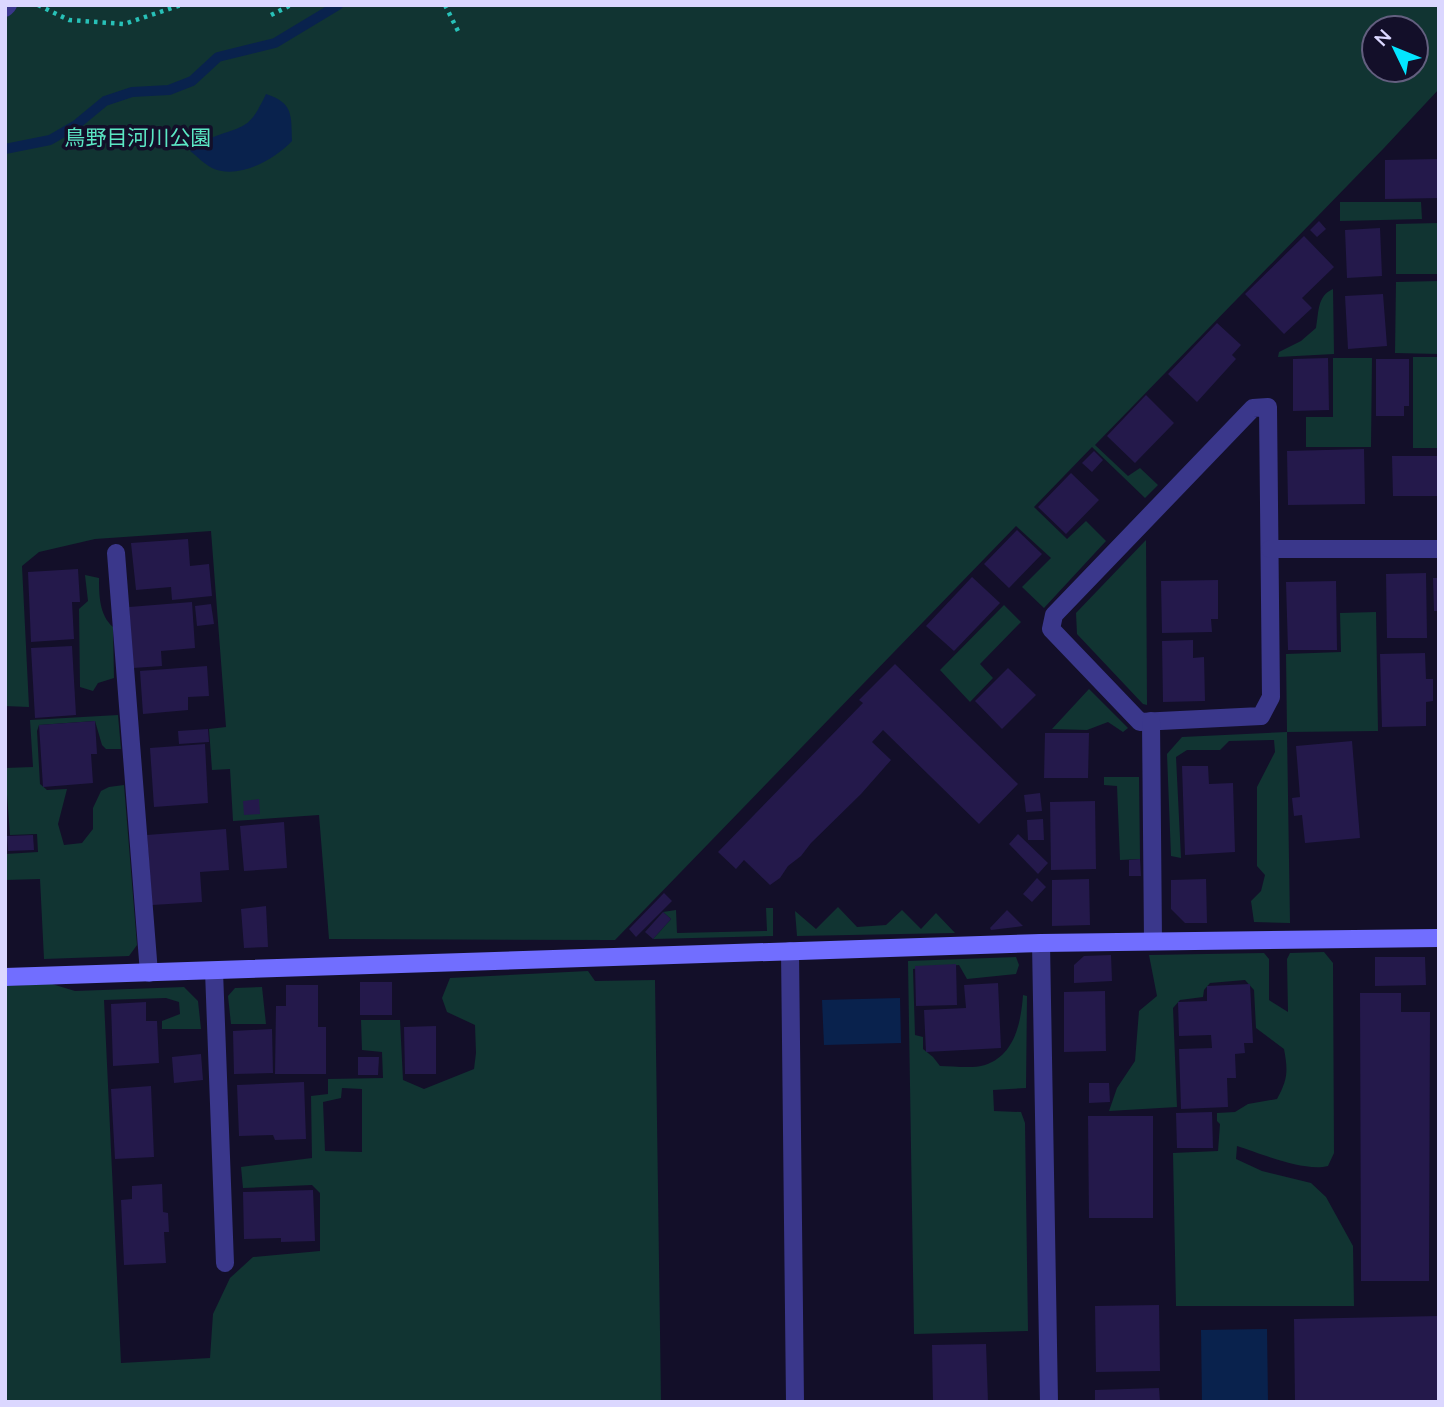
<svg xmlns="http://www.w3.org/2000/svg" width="1444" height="1407" viewBox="0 0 1444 1407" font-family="Mulish,'Noto Sans JP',sans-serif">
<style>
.green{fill:#113432;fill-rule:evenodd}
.water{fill:#09224d}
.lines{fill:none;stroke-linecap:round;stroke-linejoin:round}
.stream{stroke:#09224d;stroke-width:10}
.building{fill:#24194b}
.path{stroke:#28c1b8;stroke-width:4.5;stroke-dasharray:3.5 5;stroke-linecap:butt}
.street{stroke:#3a378b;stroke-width:18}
.secondary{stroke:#716eff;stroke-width:18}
.labels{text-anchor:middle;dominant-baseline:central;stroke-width:7;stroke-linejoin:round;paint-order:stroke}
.park-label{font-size:21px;fill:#5be7c4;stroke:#130f29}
</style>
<rect width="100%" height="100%" fill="#130f29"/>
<g class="green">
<path d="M5,5H1439V89L1384,148L1095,445L1128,476L1140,468L1158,485L1145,498L1092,447L1034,507L1067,539L1086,521L1106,541L1044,608L1022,587L1051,558L1016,526L615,940L329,939L319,815L233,821L230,769L212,770L209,729L226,727L211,531L95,539L39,552L22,566L29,707L5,706ZM1374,28H1416V70H1374Z"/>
<path d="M1340,202H1421L1422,219L1340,221Z"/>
<path d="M1439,223V274H1396V224Z"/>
<path d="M1439,281V354L1395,353L1396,282Z"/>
<path d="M1333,289L1334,354L1278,357L1279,352L1301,341L1316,328C1319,312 1317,296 1333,289Z"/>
<path d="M1413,357H1439L1438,448H1413Z"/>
<path d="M1333,358H1372L1371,447H1306V417H1333Z"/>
<path d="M1146,540L1147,705L1143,704L1077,634L1076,613Z"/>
<path d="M85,575L99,578C99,594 99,615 113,627L114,678L98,683L93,691L80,687L79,609L88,601Z"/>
<path d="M1004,605L1021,622L980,664L993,678L970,702L940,670Z"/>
<path d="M1376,612L1378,731L1287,732L1290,923L1254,922L1251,901L1261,891L1265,875L1257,866V787L1275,752L1274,740L1229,741L1220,750H1187L1176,757L1181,858L1171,856L1167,754L1182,737L1287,732L1286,654L1341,652L1340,613Z"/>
<path d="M1089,689L1128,728L1123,732L1108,722L1087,730L1052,729Z"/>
<path d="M118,715L121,749H106L102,745L95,721L39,725L37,731L40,784L47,790L67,789L58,824L64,845L82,843L93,829V808L101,791L109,787L124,785L137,945L129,956L44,959L40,879L5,880V854L38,852L37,834L10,835L5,768L33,767L30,720Z"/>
<path d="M1104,777H1139L1140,859L1120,860L1117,786L1104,785Z"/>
<path d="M838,907L857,927L886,925L902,910L921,929L936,913L955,933L797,936L795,911L816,929Z"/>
<path d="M766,908H773V936L653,939L671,919L663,912L676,910L677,933L767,931Z"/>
<path d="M1324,952L1333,963L1334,1153L1328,1166C1304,1172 1262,1154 1237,1146L1236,1159L1262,1171L1311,1183L1326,1197L1353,1246L1354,1306H1176L1173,1153L1218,1151L1220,1124L1217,1121V1113L1235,1112L1248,1104L1277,1099C1288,1079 1288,1071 1284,1049L1256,1028L1254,990L1245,980L1210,983L1204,990L1203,997L1180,1000L1173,1008L1177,1107L1109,1111L1117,1088L1135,1061L1139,1011L1157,996L1149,955L1264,953L1269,959V1000L1288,1012L1287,959L1290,953Z"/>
<path d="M1016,957L1019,965L1016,974L967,979L959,965L913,969L915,1035L923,1037V1049L933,1057L940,1066C953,1066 972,1069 985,1065C1015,1055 1021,1022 1023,995L1027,996L1026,1088L993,1090L994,1111L1021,1112L1025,1123L1028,1331L914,1334L908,961Z"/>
<path d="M588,971L595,981L655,980L661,1402H5V986L52,984L75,991L184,987L198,1001L201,1029H162V1021L180,1014L179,1002L166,998L104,1000L121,1363L210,1358L213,1314L230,1278L253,1257L320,1251V1193L312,1185L243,1188L241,1167L312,1158L311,1096L328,1094V1079L383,1078L382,1052L362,1050L361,1020H400L403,1080L424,1089L474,1069L476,1053L475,1025L447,1012L442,998L450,978ZM342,1088L362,1089V1152L325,1151L323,1102L341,1098Z"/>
<path d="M262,987L266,1024H231L228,996L235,988Z"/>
</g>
<g class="water">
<path d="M266,94C294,103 291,116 292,141C274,160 238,180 212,168C204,164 197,156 190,151C198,146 207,139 216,136C248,125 250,127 266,94Z"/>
<path d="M900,998L901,1043L824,1045L822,1000Z"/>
<path d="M1267,1329L1268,1402H1202L1201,1330Z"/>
</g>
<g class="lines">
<path class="stream" d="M5,149L50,140L76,125L105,101L132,92L169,90L192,81L218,57L275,43L338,5"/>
</g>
<g class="building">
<path d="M1439,159V198L1385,199V160Z"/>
<path d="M1319,221L1326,229L1317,237L1310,230Z"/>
<path d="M1380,228L1382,276L1347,278L1345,230Z"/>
<path d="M1304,236L1334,267L1302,298L1312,308L1284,334L1245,294Z"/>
<path d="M1383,294L1387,346L1348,349L1345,296Z"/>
<path d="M1217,323L1241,345L1232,355L1236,359L1197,402L1168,374Z"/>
<path d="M1328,358L1329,410L1293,411V359Z"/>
<path d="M1376,359H1409V406H1404V416H1376Z"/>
<path d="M1146,395L1174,423L1135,463L1107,436Z"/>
<path d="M1364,449L1365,504L1288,505L1287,451Z"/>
<path d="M1094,451L1103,460L1092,472L1082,463Z"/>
<path d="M1392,456H1439V496H1393Z"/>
<path d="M1071,473L1099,500L1066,534L1038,507Z"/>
<path d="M1017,530L1042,554L1009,588L984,564Z"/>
<path d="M188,539L190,566L209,564L212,596L172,600L171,587L136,590L131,543Z"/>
<path d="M78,569L80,602H72L74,639L31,642L28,572Z"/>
<path d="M1426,573L1427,638H1387L1386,574Z"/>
<path d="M972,577L1000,603L954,651L926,626Z"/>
<path d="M1433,578H1439V611H1434Z"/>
<path d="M1218,580V619H1211L1212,632L1162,633L1161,581Z"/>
<path d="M1336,581L1337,650H1288L1286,582Z"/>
<path d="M192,602L195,648L161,651L162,666L133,668L129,607Z"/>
<path d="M211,604L214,624L197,626L195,606Z"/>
<path d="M1193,640V658L1204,657L1205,701L1163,702L1162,641Z"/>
<path d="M72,646L76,715L35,718L31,648Z"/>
<path d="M1425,653L1426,679H1433V701L1426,702V726L1382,727L1380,654Z"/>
<path d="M895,664L1018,784L979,824L883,730L872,742L891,760L861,794L811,843L801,856L788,866L780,878L770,885L744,860L736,869L718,852L863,703L859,700Z"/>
<path d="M207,666L209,696L188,697V710L143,714L140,671Z"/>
<path d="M1008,668L1036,695L1002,729L975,701Z"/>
<path d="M95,721L97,754H91L93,783L43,787L39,725Z"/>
<path d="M208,729L209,742L179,744L178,731Z"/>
<path d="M1045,733H1089L1088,778H1044Z"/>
<path d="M1352,741L1360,838L1305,843L1302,815L1294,816L1292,798L1300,797L1296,746Z"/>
<path d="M205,744L208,803L154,807L150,748Z"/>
<path d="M1182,766H1208L1209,784L1233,783L1235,852L1185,855Z"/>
<path d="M1040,793L1042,811L1026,812L1024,795Z"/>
<path d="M259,799L260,814L244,815L243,801Z"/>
<path d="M1095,801L1096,869L1051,870L1050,802Z"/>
<path d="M1043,819L1044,840H1028L1027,820Z"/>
<path d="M284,822L287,868L244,871L240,826Z"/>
<path d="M226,829L229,870L200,872L202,902L152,905L147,835Z"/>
<path d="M1018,834L1048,863L1038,874L1009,844Z"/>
<path d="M33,835L34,850L8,851L7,836Z"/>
<path d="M1140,859L1141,876H1129V860Z"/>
<path d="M1037,878L1046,887L1032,902L1023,894Z"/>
<path d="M1089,879L1090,925L1052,926V880Z"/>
<path d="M1206,879L1207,923H1185L1171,909V880Z"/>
<path d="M664,893L672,901L636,937L629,929Z"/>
<path d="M266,906L268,947L244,948L241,909Z"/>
<path d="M1007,910L1023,926L991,930L990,928Z"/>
<path d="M663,912L671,919L653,939L645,932Z"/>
<path d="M1111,955L1112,981L1074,983V965L1084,956Z"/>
<path d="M1375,957H1425L1426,985L1375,986Z"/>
<path d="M956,964L957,1005L916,1006L915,966Z"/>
<rect x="360" y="982" width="32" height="33"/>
<path d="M998,983L1001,1048L926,1052L924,1010L966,1008L964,985Z"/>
<path d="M1250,984L1253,1043H1244L1245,1053L1235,1054L1236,1078H1227L1228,1107L1181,1109L1179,1049L1212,1048L1211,1035L1179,1036L1178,1002L1207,1001V986Z"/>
<path d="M286,985H318V1027H326V1074H275L276,1006H286Z"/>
<path d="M1105,991L1106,1051L1064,1052V992Z"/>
<path d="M1360,993H1401V1012H1430L1429,1281H1361Z"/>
<path d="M146,1002V1021H157L159,1063L113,1066L111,1004Z"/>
<path d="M436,1026V1074H405L404,1027Z"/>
<path d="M272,1029L273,1073L234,1074L233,1031Z"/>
<path d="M201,1054L203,1080L174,1083L172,1057Z"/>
<path d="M358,1057H379L378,1075H358Z"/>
<path d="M304,1082L306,1139L275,1140L273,1135L239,1136L237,1085Z"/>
<path d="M1089,1083H1109L1110,1102L1089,1103Z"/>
<path d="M151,1086L154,1157L115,1159L111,1089Z"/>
<path d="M1212,1112L1213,1148H1177L1176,1113Z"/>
<path d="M1088,1116H1153V1218H1089Z"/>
<path d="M162,1184L163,1212L168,1213L169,1232H164L166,1263L124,1265L121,1200L132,1199V1186Z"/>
<path d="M313,1190L315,1241L281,1242V1238L244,1239L243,1192Z"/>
<path d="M1159,1305L1160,1371L1096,1372L1095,1306Z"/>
<path d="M1439,1316V1402H1295L1294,1319Z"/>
<path d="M986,1344L988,1402H933L932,1345Z"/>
<path d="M1159,1388L1160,1402H1095V1390Z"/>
</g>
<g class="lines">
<g class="path">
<path d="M38,5L69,20L124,24L181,5"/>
<path d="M445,5L459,33"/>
<path d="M271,15L291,5"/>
</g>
<g class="street">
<path d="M5,8L8,5"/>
<path d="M1268,407L1271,697L1261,716L1140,722L1051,629L1054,615L1253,408Z"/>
<path d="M1270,549H1439"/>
<path d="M116,553L149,973"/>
<path d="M1151,721L1153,941"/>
<path d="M1041,943L1049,1402"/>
<path d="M790,951L795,1402"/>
<path d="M214,971L225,1263"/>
</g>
<path class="secondary" d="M5,977L1041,943L1439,938"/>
</g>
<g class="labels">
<g class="park-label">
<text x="138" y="137">鳥野目河川公園</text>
</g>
</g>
<rect width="1444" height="1407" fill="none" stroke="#dbd7ff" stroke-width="14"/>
<g transform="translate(1395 49) rotate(313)"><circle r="33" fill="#130f29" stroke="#635f7f" stroke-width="2"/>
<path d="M0-5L12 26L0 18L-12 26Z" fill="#03e6ff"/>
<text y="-10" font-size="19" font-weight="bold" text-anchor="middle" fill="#dbd7ff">N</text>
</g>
</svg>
